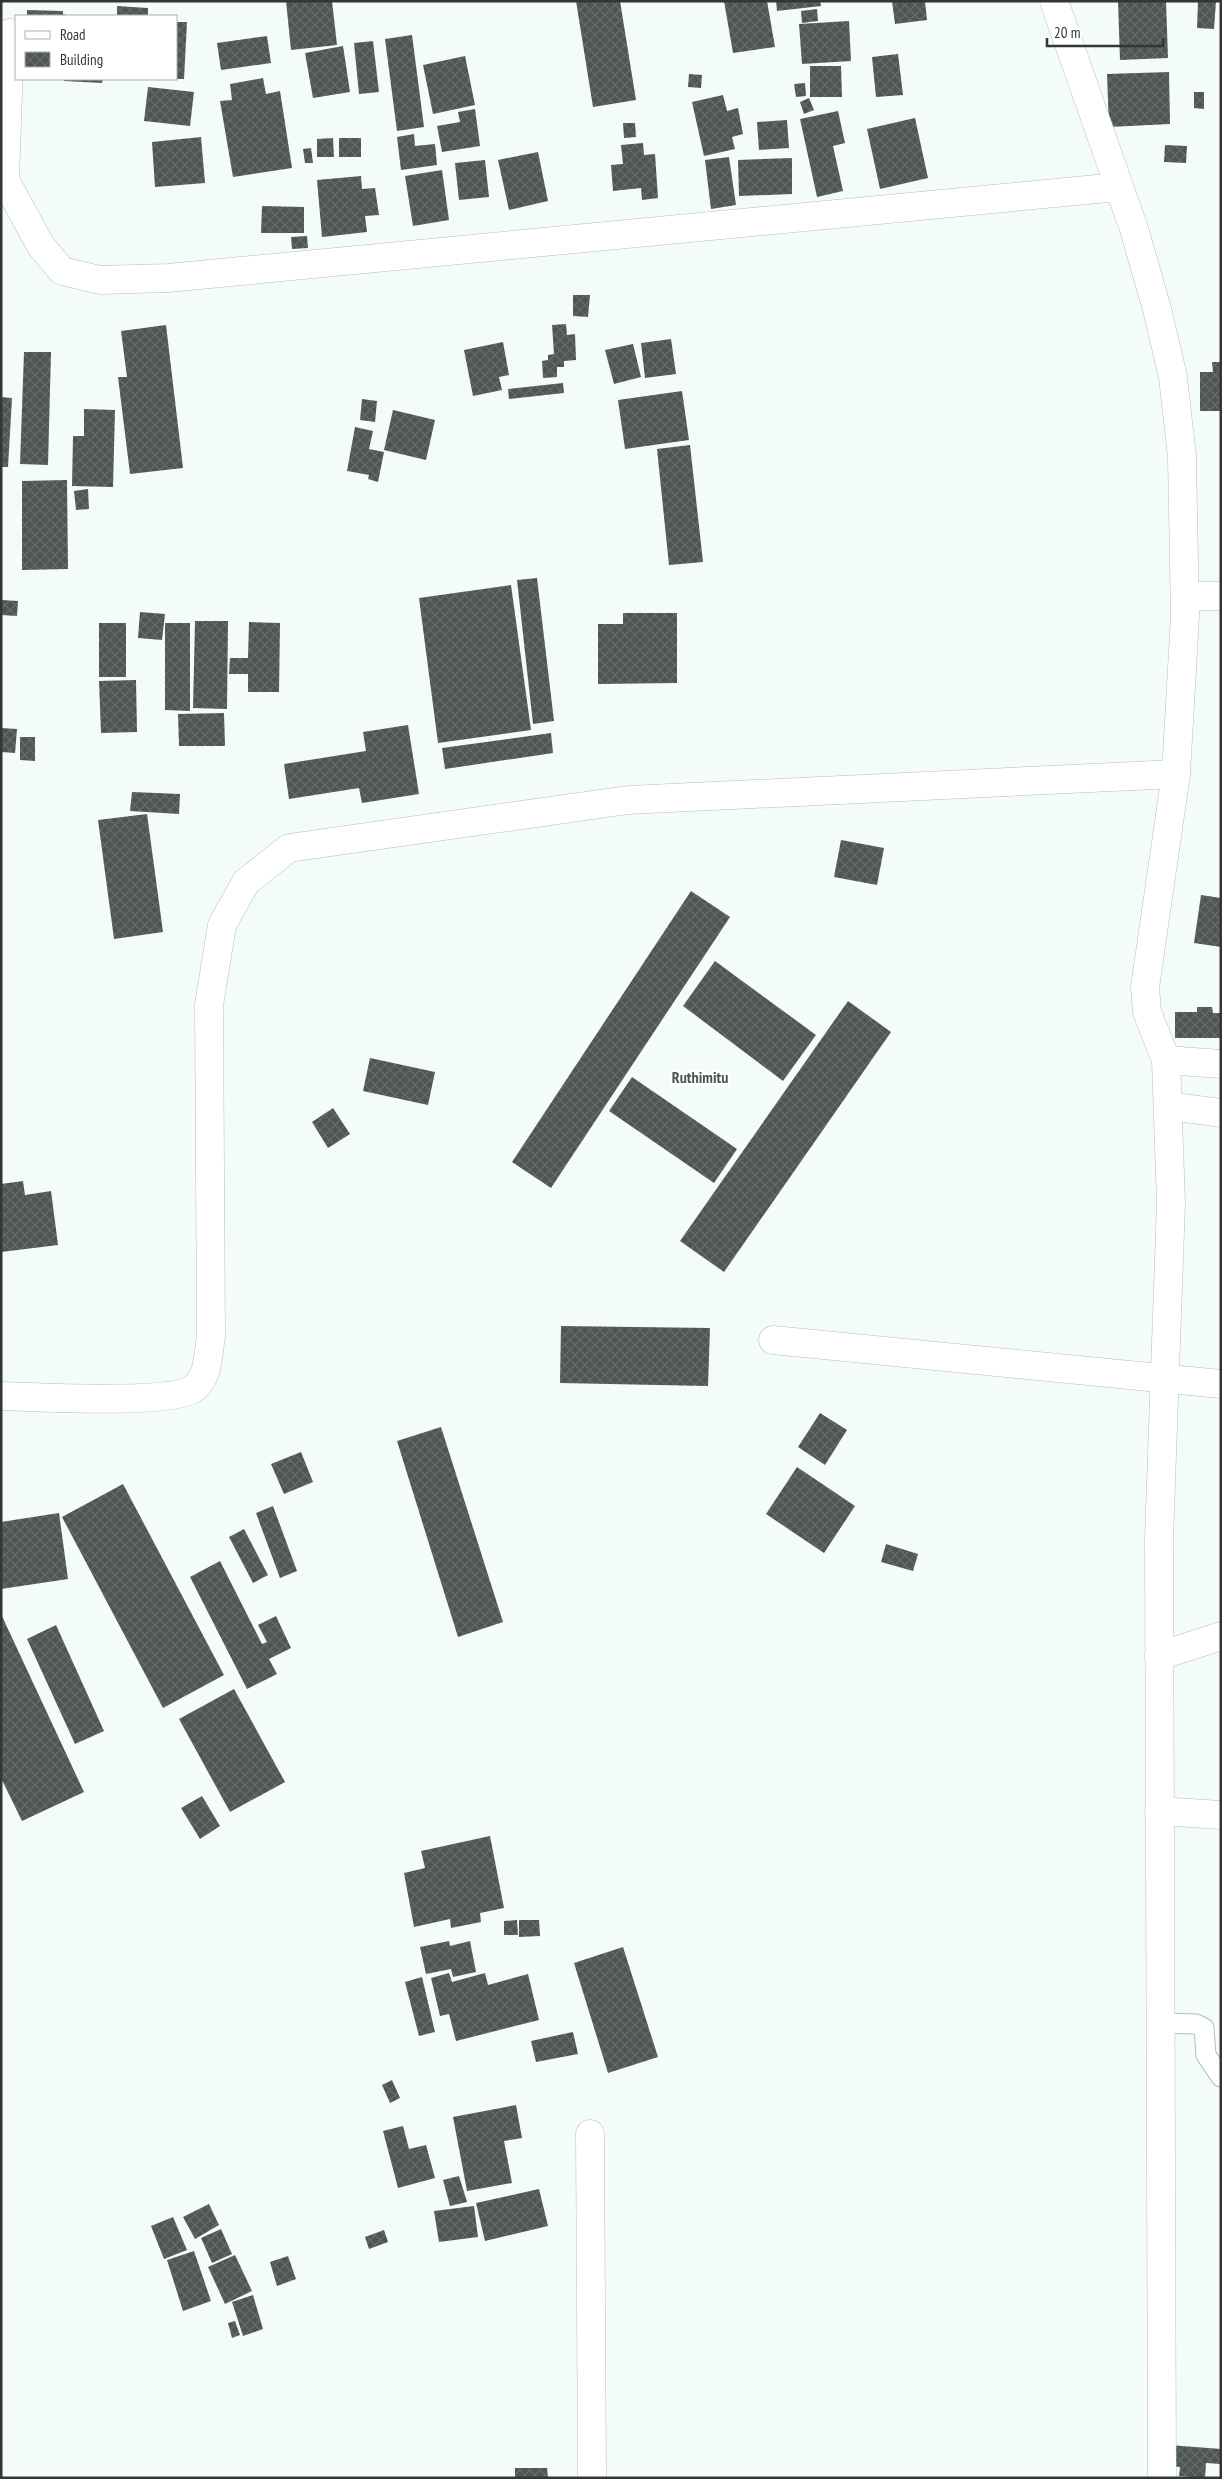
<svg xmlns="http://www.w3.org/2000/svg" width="1222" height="2479" viewBox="0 0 1222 2479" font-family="'PT Sans Narrow',sans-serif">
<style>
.building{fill:url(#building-cross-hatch)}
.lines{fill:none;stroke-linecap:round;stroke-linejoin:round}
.service-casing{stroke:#b5beba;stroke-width:21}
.minor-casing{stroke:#b5beba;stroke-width:29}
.service{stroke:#fff;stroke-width:19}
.minor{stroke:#fff;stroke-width:28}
.labels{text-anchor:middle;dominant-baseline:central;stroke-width:5;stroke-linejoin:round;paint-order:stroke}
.neighbourhood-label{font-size:16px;font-weight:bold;fill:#4d5551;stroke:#fff}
</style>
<defs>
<pattern id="building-cross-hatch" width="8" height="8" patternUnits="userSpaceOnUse" patternTransform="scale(1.25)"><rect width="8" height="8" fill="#4e5552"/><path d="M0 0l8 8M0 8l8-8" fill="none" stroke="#656b68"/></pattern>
</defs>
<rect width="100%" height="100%" fill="#f3fcf8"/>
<g class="building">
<path d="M286,1H332L337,45L291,50Z"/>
<path d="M576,1H620L636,100L593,107Z"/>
<path d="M724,1H767L775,47L733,53Z"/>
<path d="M776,1H820L821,6L777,11Z"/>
<path d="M892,1H925L927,20L895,24Z"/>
<path d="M1118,1H1166L1168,58L1120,60Z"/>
<path d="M1198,1H1216L1214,29L1197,28Z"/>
<path d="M117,6L148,8V16H117Z"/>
<path d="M817,9L818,21L802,23L801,11Z"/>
<path d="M27,10L63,11V14L70,16H27Z"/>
<path d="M849,21L851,61L802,64L799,24Z"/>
<path d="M176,22H187L184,79H176Z"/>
<path d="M412,35L424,127L397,131L385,39Z"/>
<path d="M267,36L271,63L221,70L217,43Z"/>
<path d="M373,41L379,92L359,94L354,43Z"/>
<path d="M343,46L350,92L313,98L305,53Z"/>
<path d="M898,54L903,95L876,97L872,57Z"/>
<path d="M465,56L475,105L433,114L423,65Z"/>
<path d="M810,66H841L842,97H810Z"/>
<path d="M1169,72L1170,124L1109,127L1107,74Z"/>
<path d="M689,74L702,75L701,88L688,87Z"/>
<path d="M263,78L266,94L280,91L292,168L233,177L220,101L232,100L230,84Z"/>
<path d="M64,79H103L102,83L64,81Z"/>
<path d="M805,83L806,96L796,97L794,84Z"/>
<path d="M148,87L194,92L190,126L144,121Z"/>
<path d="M1194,92H1204V109L1194,108Z"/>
<path d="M723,95L727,111L738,108L743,134L732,137L735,149L704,156L692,102Z"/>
<path d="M809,98L814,110L804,114L800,102Z"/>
<path d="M475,109L480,146L442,152L437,126L460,122L458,112Z"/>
<path d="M838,111L845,143L833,146L843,191L817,197L800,119Z"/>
<path d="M915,118L928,178L880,189L867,129Z"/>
<path d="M787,120L789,148L759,150L757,122Z"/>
<path d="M623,123H635L636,137L624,138Z"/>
<path d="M414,134L415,146L435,144L437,165L401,170L397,137Z"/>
<path d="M201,137L205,183L155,187L152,142Z"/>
<path d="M333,138L334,157H317V139Z"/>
<rect x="339" y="138" width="22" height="19"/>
<path d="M643,143L644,155L655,154L658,198L642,200L641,188L613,191L611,165L623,164L621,145Z"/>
<path d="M1165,145L1187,146L1186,163L1164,162Z"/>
<path d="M311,148L313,163H305L303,149Z"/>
<path d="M538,152L548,201L509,210L498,160Z"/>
<path d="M729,157L736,205L711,209L705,160Z"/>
<path d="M792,158V194L739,196L738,160Z"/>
<path d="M485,160L489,197L459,200L455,163Z"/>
<path d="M442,170L449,220L413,226L405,176Z"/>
<path d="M361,176L362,189L375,188L379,215L365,216L367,232L322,237L317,180Z"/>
<path d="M262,206L304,207V233H261Z"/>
<path d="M307,236L308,248L292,249L291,237Z"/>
<path d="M573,295H590L588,317L573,316Z"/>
<path d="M566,324L567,335L575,334L576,360L564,361V367H557V377L543,378L542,361L548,360V355L554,354L552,325Z"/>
<path d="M166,325L183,468L130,474L118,377H127L121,331Z"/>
<path d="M671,339L676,374L645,378L641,343Z"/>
<path d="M503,342L509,375L499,377L502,390L473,396L464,350Z"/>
<path d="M633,344L641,377L614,384L605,350Z"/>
<path d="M24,352H51L48,465L20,464Z"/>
<path d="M1212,362H1221V411H1200V372H1213Z"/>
<path d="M563,383L564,393L509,399L508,389Z"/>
<path d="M682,391L689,440L625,449L618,400Z"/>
<path d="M1,397L12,398L8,467H1Z"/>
<path d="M362,399L377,401L375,422L360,420Z"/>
<path d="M84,409L115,410L113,487L72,486L73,436H84Z"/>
<path d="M393,410L435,420L426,460L384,450Z"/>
<path d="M355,427L373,431L369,449L384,452L378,482L368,479L369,475L347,471Z"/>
<path d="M690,445L703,562L669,565L657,449Z"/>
<path d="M67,480L68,569L22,570V481Z"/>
<path d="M88,489L89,509L76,510L74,491Z"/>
<path d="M537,578L554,721L533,724L517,580Z"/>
<path d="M511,585L531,730L438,743L419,598Z"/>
<path d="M1,600L18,601L17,616L1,615Z"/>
<path d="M140,612L165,614L162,640L138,638Z"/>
<path d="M623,613H677V683L598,684V624H623Z"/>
<path d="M195,621H228L227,709L193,708Z"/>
<path d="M249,622L280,623L279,692H248V674H229L230,658H248Z"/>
<rect x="99" y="623" width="27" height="54"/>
<path d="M165,623H190V711L165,710Z"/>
<path d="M136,680L137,732L101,733L99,681Z"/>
<path d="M224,713L225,746H179L178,714Z"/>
<path d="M408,725L419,794L362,803L359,788L289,799L284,764L366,751L363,732Z"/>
<path d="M1,728L17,729L15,753L1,752Z"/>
<path d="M551,733L553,753L445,769L442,748Z"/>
<path d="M20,737H35V761L20,760Z"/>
<path d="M132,792L180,794L179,814L130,811Z"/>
<path d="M147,814L163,932L114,939L98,820Z"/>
<path d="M841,840L884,848L877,885L834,877Z"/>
<path d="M691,891L730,917L551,1188L512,1162Z"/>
<path d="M1201,895L1221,898V947L1194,943Z"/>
<path d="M715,961L816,1035L783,1081L683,1006Z"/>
<path d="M848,1001L891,1032L724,1272L680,1241Z"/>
<path d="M1197,1007H1212L1213,1013H1221V1038H1175V1012H1197Z"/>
<path d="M370,1058L435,1072L428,1105L363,1091Z"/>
<path d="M632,1077L737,1149L714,1183L609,1111Z"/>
<path d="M333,1108L350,1134L328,1148L312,1122Z"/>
<path d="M23,1181L25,1195L51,1191L58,1245L1,1252V1184Z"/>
<path d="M561,1326L710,1328L708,1386L560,1383Z"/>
<path d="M820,1413L847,1430L825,1465L798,1447Z"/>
<path d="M441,1427L503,1622L458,1637L397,1441Z"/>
<path d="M301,1452L313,1482L284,1494L271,1464Z"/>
<path d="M797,1467L855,1506L824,1553L766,1514Z"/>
<path d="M123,1484L224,1675L163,1708L62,1517Z"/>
<path d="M273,1506L297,1571L280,1578L256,1513Z"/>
<path d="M59,1513L68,1579L1,1589V1522Z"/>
<path d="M244,1529L268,1575L253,1583L229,1537Z"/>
<path d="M886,1544L918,1554L913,1571L881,1562Z"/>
<path d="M220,1561L262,1644L267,1642L258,1625L276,1616L291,1648L269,1659L277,1674L247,1689L190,1577Z"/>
<path d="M1,1614L84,1792L22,1821L1,1778Z"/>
<path d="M56,1625L104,1731L75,1744L27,1639Z"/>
<path d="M234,1689L285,1782L230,1812L179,1719Z"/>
<path d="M202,1796L220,1826L200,1839L181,1808Z"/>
<path d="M490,1836L504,1908L480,1913L481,1922L451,1928L450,1919L414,1927L404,1873L425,1868L421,1851Z"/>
<path d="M517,1920L518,1935H504V1921Z"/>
<path d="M519,1920H539L540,1936L519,1937Z"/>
<path d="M449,1941L450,1946L470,1941L476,1972L453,1977L451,1969L426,1974L420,1947Z"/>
<path d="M623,1947L658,2057L608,2073L574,1963Z"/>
<path d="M449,1973L452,1982L485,1973L488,1985L528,1974L539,2020L456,2041L449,2014L440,2016L431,1978Z"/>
<path d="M422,1977L435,2032L419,2036L405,1982Z"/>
<path d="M573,2032L578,2054L536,2062L531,2041Z"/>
<path d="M392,2080L400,2098L390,2103L382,2085Z"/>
<path d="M516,2105L522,2138L504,2141L512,2183L467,2191L453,2117Z"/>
<path d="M403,2126L409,2149L426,2145L435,2178L398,2188L383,2131Z"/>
<path d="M459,2176L467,2202L450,2206L443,2180Z"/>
<path d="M539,2189L548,2226L485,2241L476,2203Z"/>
<path d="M209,2204L219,2225L195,2239L183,2217Z"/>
<path d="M474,2206L478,2237L439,2242L434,2211Z"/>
<path d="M173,2217L187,2250L164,2259L151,2226Z"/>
<path d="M221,2229L232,2254L212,2263L201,2238Z"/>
<path d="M384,2230L388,2242L369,2249L365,2237Z"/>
<path d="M194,2251L211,2301L183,2311L167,2260Z"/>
<path d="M235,2255L252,2291L225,2304L208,2267Z"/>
<path d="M288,2256L296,2279L277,2286L270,2262Z"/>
<path d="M253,2295L263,2329L243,2336L232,2302Z"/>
<path d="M235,2321L240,2335L232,2338L228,2323Z"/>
<path d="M1169,2445L1221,2449V2464L1206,2463L1205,2478L1179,2476L1180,2467L1167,2466Z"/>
<path d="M515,2468H547L548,2478H515Z"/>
</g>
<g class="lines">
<defs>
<path id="service" d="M1161,2023L1196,2024L1204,2028L1206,2055L1221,2077"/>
<g id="minor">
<path d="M1054,1L1134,229L1157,309L1173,377L1182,457L1185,616L1176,774L1145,987L1147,1012L1166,1060L1171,1203L1159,1538L1162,2478"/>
<path d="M10,33L5,180L41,246L62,271L100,280L168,278L1118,187"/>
<path d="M1186,596H1221"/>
<path d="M1166,1060L1221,1064"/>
<path d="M1169,1106L1221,1113"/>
<path d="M773,1340L1221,1384"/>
<path d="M1,1396C37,1397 167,1405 193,1389C209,1378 208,1353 211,1336L209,1005L222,925L246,882L289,848L628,800L1176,774"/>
<path d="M1159,1656L1221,1636"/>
<path d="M1159,1811L1221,1815"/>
<path d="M590,2134L592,2478"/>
</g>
</defs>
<use href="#service" class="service-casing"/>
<use href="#minor" class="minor-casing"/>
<use href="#service" class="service"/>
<use href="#minor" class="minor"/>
</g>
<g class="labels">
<g class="neighbourhood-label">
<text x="700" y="1077">Ruthimitu</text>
</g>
</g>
<rect width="1222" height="2479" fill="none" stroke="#333635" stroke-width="5"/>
<rect x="15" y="15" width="162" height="65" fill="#ffffff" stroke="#adafae"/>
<rect x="25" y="31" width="25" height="8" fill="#ffffff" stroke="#adafae"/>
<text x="60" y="40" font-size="15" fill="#333635">Road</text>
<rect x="25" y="52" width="25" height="15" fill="url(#building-cross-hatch)" stroke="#adafae"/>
<text x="60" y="65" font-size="15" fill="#333635">Building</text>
<path d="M1047 38v8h116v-8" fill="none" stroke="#333635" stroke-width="2.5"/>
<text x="1054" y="38" font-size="15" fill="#333635" stroke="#ffffff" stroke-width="4" paint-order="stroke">20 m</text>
</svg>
